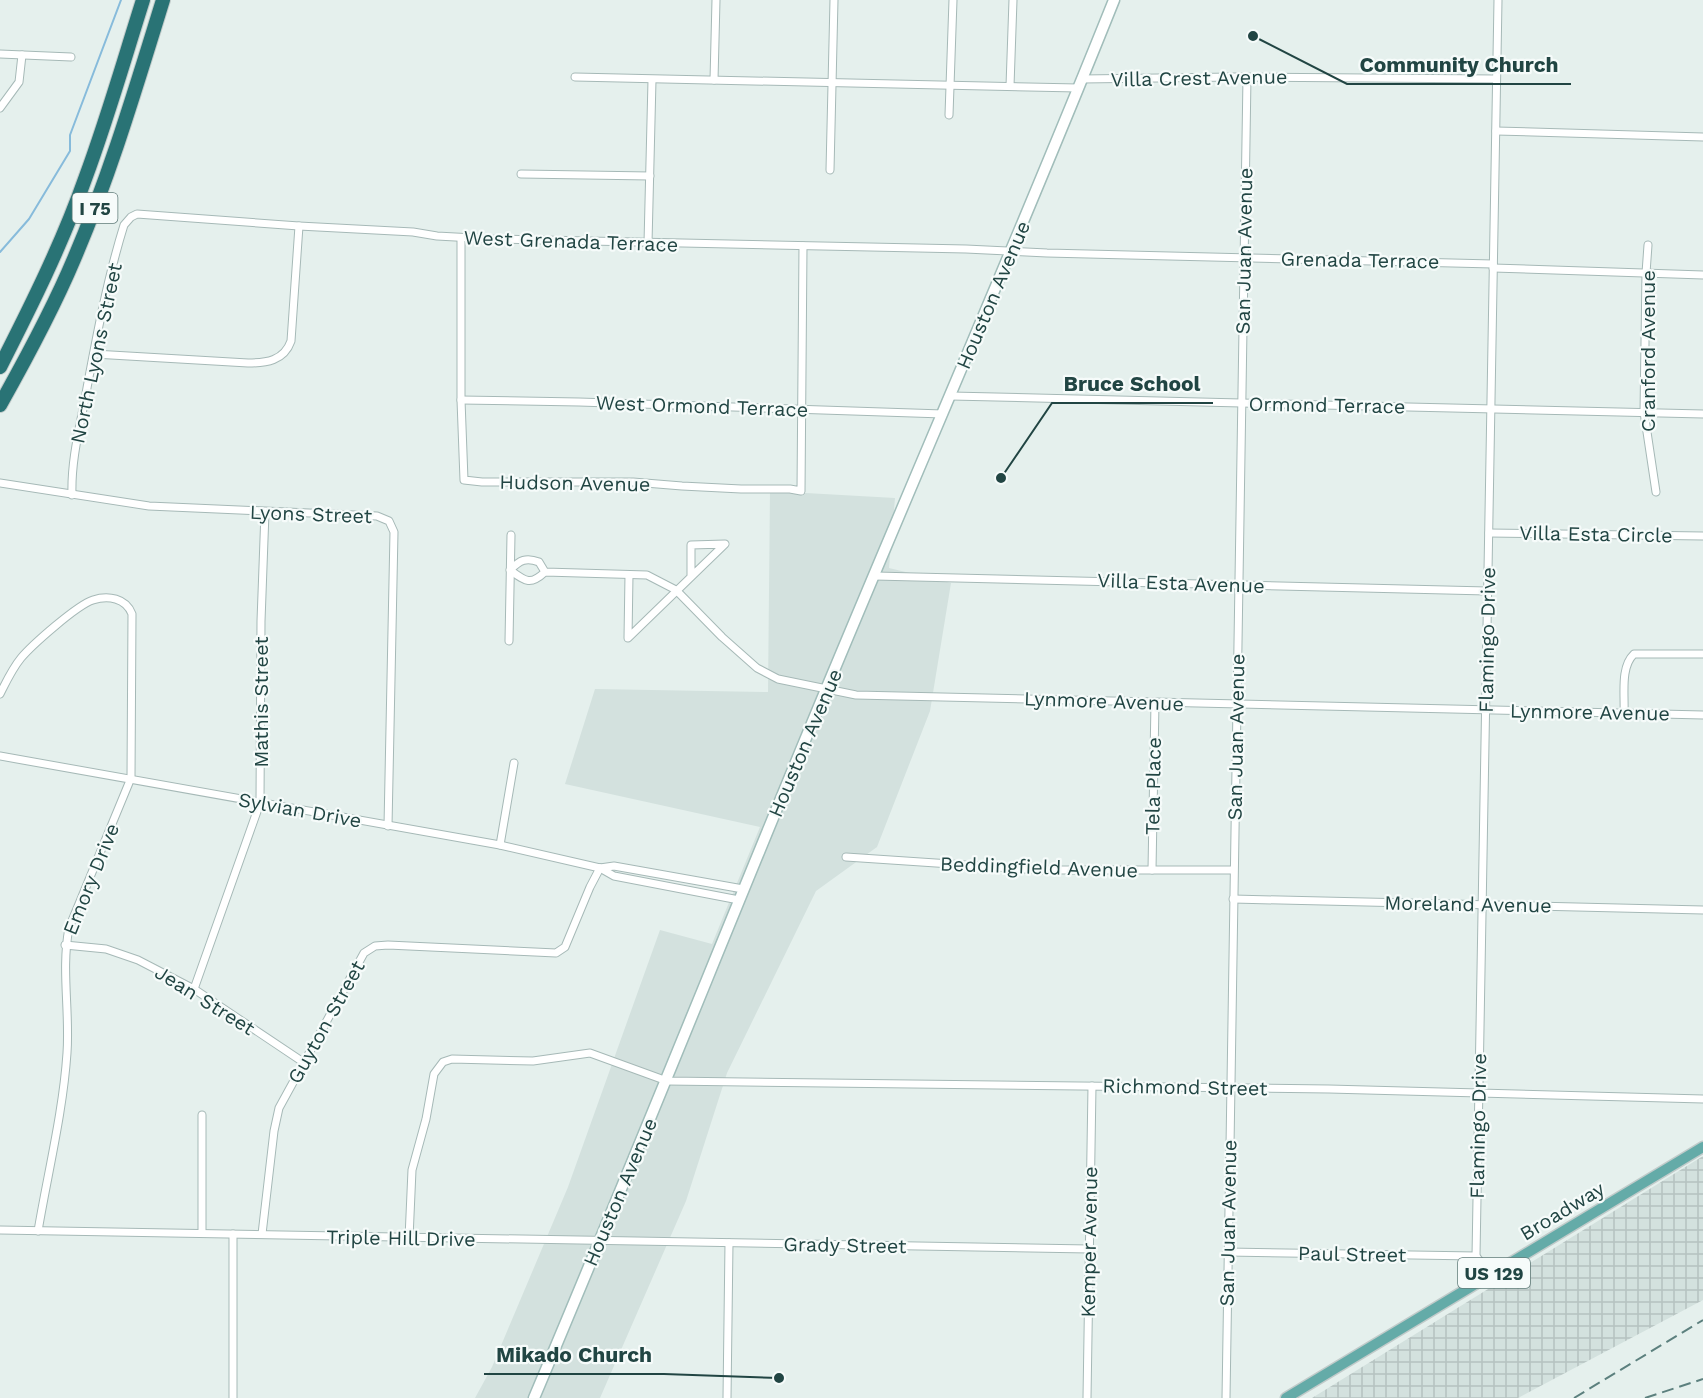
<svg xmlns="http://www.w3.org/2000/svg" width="1703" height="1398" viewBox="0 0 1703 1398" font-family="'Work Sans',sans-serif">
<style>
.built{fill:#d3e1de}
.industrial{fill:url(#industrial-grid)}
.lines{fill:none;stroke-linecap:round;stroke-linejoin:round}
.stream{stroke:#87bbdb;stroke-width:2}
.street-casing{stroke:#a6b9b7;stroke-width:9}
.secondary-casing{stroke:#a1bdba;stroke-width:13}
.primary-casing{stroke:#c1cbca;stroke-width:13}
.highway-casing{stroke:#c1cbca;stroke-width:16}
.street{stroke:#fff;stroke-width:7}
.secondary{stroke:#fff;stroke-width:10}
.primary{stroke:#64aba8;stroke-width:10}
.highway{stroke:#297375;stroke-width:14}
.rail{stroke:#5c807e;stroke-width:2;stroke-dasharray:12 6;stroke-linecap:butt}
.labels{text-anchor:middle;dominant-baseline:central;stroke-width:4.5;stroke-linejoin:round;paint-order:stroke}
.shield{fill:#f6fbfa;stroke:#617c7a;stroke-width:1.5}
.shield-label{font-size:18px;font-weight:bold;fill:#214543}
.street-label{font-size:20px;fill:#214543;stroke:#f6fbfa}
.leader{fill:none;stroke:#214543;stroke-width:2}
.callout-dot{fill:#214543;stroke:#f6fbfa;stroke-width:2}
.callout-label{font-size:21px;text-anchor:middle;font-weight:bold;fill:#214543;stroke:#f6fbfa;stroke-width:4.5;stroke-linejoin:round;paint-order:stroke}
</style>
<defs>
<pattern id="industrial-grid" width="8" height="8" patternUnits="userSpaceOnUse" patternTransform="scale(1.5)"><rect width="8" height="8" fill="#d3e1de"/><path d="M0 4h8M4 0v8" fill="none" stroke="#b5c2c0"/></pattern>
</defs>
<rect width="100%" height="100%" fill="#e5f0ed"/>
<path class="built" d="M770,491L895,498L889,568L951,583L930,711L877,847L816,891L727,1073L686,1201L600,1398H475L492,1367L568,1187L660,930L712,944L760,827L565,784L595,689L768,692Z"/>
<path class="industrial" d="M1703,1156V1300L1518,1398H1312Z"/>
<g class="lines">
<path class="stream" d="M0,252L29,219L70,151V135L121,0"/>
<defs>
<g id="street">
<path d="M0,54L71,57"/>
<path d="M575,77L1078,88"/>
<path d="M1082,79L1234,77L1496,79"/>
<path d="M714,80L716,0"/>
<path d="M1010,86L1013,0"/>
<path d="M0,108L19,82L22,55"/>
<path d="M949,115L953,0"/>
<path d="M1496,131L1703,137"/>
<path d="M830,170L834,0"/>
<path d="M521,174L650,176"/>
<path d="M461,238V400L464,480L482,482H633L682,486L741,489H790L801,491L803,246"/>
<path d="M648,243L652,80"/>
<path d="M1648,245L1646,273L1644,412L1656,492"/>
<path d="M1493,268L1703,275"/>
<path d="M94,354L248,363C266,363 284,361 291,341L299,226"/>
<path d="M951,396L1703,414"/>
<path d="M461,400L579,402L943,414"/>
<path d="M0,483L149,506L377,516L389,521L394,532L388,826"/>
<path d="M72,495C71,464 78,434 84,404C95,345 106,283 124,225L131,217L137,214L299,226L413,232L437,236L492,239L966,249L1047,253L1493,264"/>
<path d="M1489,533L1703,536"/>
<path d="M545,572L539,562C526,557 520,560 510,570C525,581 530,586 545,572L647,575L676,590L722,637L757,668L778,679L856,695L1703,715"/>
<path d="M629,575L628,638L725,544L691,545V576"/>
<path d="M875,576L1487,591"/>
<path d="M509,641L511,535"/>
<path d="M0,694C6,682 12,669 21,658C32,645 77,605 93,600C108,595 126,598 132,614L131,778L69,928C61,969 70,1012 67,1053C63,1112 48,1172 38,1231"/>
<path d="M1624,713C1625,695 1620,667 1634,654H1703"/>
<path d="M0,756L500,845L600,868L614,876L739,900"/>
<path d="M500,845L514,763"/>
<path d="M846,857L1039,870H1233"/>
<path d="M600,868L614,866L743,889"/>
<path d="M1152,870L1155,702"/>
<path d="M1233,899L1703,910"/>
<path d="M65,945L106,949L138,960L194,989L303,1062"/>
<path d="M194,989L260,803L261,621L265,512"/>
<path d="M202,1115V1233"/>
<path d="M0,1230L1089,1249"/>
<path d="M262,1234L274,1131L279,1108L364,953L375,946L388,945L556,953L565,947L590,887L600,868"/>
<path d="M409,1238L412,1170L426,1119L434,1074L443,1062L452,1059L533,1061L590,1053L667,1081L1329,1089L1703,1099"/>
<path d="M1227,1252L1476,1256"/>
<path d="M1490,1275L1476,1256L1498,0"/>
<path d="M233,1398V1234"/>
<path d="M727,1398L729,1243"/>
<path d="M1087,1398L1092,1086"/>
<path d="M1226,1398L1247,77"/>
</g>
<path id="secondary" d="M534,1398C630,1171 721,943 815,716C914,477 1018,240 1114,0"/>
<path id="primary" d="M1286,1398L1703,1147"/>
<g id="highway">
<path d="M0,367C31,306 62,244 85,179C107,120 124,60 143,0"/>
<path d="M0,405C27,357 53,309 74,259C110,175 136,87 163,0"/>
</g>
</defs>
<use href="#street" class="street-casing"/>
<use href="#secondary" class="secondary-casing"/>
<use href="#primary" class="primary-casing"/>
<use href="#highway" class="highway-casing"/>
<use href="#street" class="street"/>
<use href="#secondary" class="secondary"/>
<use href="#primary" class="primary"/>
<use href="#highway" class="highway"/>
<g class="rail">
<path d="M1574,1398L1703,1320"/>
<path d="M1645,1398L1703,1379"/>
</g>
</g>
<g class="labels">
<g class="shield">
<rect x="72.5" y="193" width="45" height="30" rx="4.5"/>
<rect x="1458" y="1258" width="72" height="30" rx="4.5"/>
</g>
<g class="shield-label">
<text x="95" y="208">I 75</text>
<text x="1494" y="1273">US 129</text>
</g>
<g class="street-label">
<text transform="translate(1199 78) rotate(-1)">Villa Crest Avenue</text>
<text transform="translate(571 241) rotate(2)">West Grenada Terrace</text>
<text transform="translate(1244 251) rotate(-89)">San Juan Avenue</text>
<text transform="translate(1360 260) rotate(1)">Grenada Terrace</text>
<text transform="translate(993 295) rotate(-67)">Houston Avenue</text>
<text transform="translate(1648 351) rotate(-90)">Cranford Avenue</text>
<text transform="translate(96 353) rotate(-78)">North Lyons Street</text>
<text transform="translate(1327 405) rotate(1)">Ormond Terrace</text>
<text transform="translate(702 406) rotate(2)">West Ormond Terrace</text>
<text transform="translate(575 483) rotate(1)">Hudson Avenue</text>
<text transform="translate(311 514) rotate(2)">Lyons Street</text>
<text transform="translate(1596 534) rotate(1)">Villa Esta Circle</text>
<text transform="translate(1181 583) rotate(2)">Villa Esta Avenue</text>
<text transform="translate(1487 640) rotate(-89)">Flamingo Drive</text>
<text transform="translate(1104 701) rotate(2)">Lynmore Avenue</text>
<text transform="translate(261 702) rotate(-90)">Mathis Street</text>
<text transform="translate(1590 712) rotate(1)">Lynmore Avenue</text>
<text transform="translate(1236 737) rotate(-89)">San Juan Avenue</text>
<text transform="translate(805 743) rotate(-67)">Houston Avenue</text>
<text transform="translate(1153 786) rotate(-89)">Tela Place</text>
<text transform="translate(300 810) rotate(10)">Sylvian Drive</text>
<text transform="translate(1039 867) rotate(2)">Beddingfield Avenue</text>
<text transform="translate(91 879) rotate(-68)">Emory Drive</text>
<text transform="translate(1468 904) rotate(1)">Moreland Avenue</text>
<text transform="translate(205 1000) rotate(32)">Jean Street</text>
<text transform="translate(326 1022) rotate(-61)">Guyton Street</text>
<text transform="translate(1185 1087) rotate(1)">Richmond Street</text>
<text transform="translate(1478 1126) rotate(-89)">Flamingo Drive</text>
<text transform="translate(620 1192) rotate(-67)">Houston Avenue</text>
<text transform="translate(1562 1211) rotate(-31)">Broadway</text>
<text transform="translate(1228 1223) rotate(-89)">San Juan Avenue</text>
<text transform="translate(401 1238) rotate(1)">Triple Hill Drive</text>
<text transform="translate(1089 1242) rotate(-89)">Kemper Avenue</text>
<text transform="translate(845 1245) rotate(1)">Grady Street</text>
<text transform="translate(1352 1254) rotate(1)">Paul Street</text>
</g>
</g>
<path class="leader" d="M1253 36L1347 84H1571M1001 478L1052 403H1213M779 1378L664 1374H484"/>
<g class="callout-dot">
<circle cx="1253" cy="36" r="6"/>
<circle cx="1001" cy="478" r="6"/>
<circle cx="779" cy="1378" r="6"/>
</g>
<g class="callout-label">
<text x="1459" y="72">Community Church</text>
<text x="1132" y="391">Bruce School</text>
<text x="574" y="1362">Mikado Church</text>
</g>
</svg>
